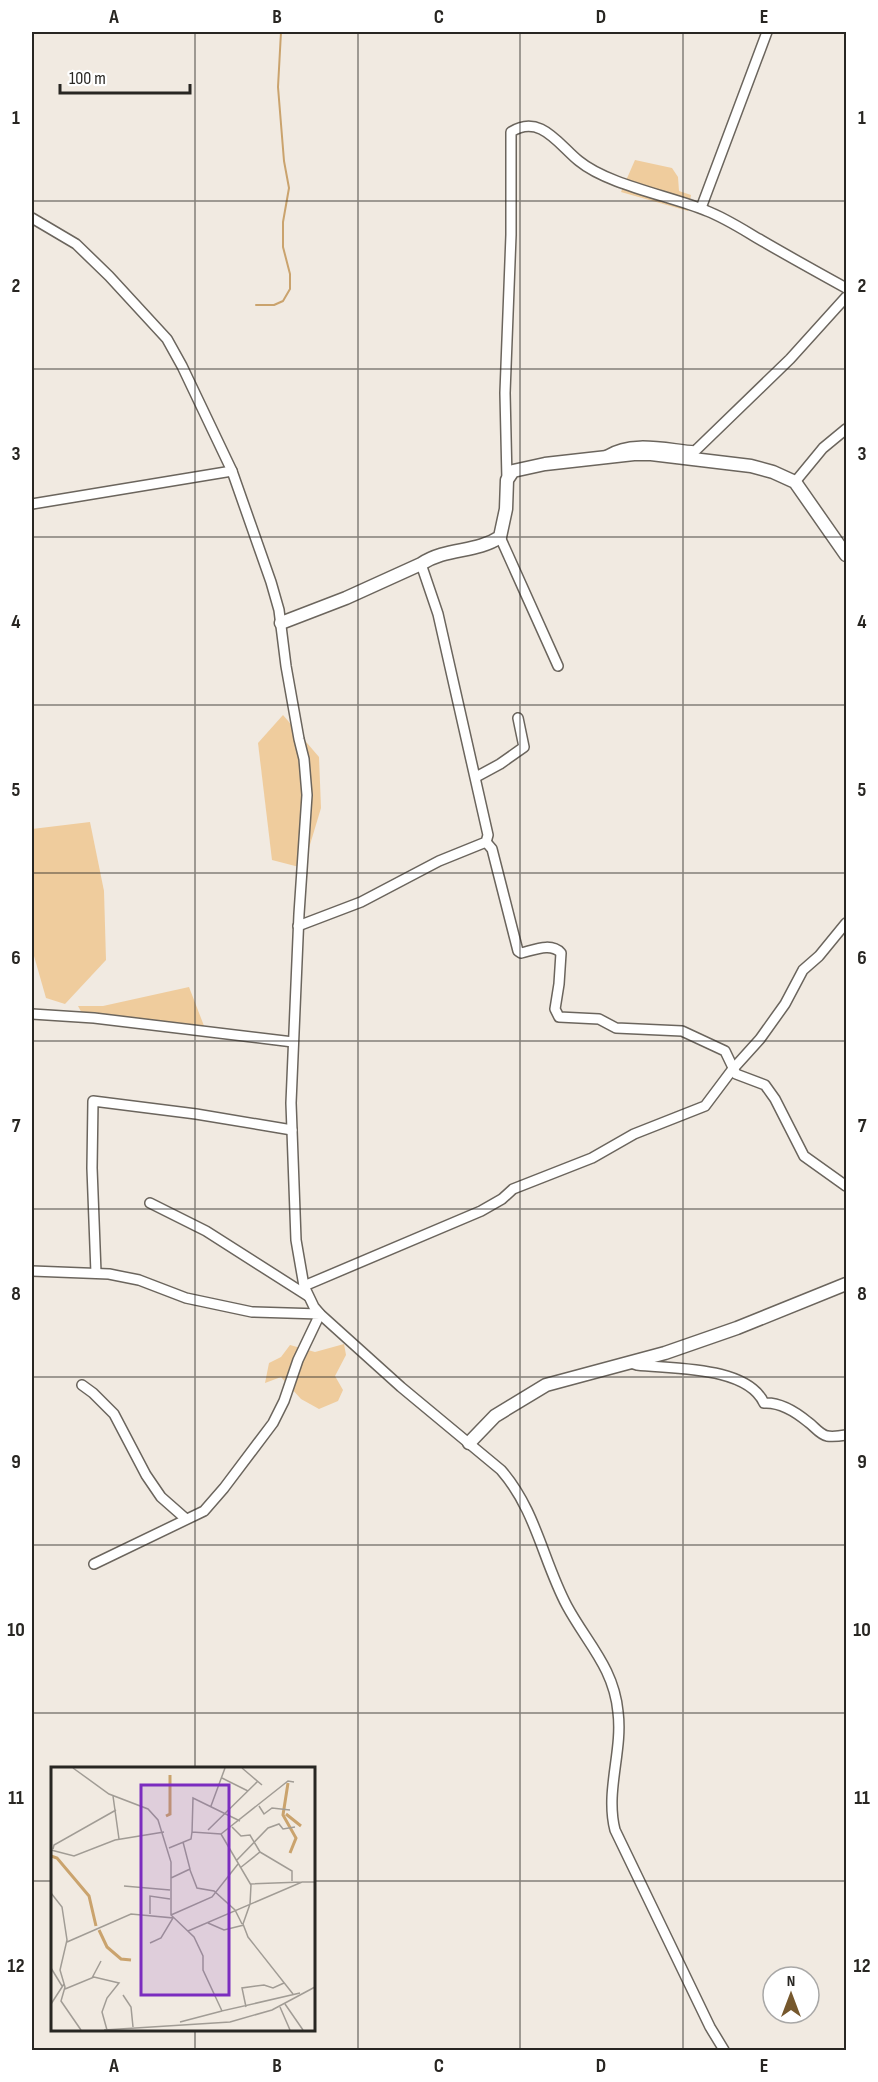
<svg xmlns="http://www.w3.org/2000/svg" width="878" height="2082" viewBox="0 0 878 2082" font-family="'Sofia Sans Condensed',sans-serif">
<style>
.green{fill:#efcc9d}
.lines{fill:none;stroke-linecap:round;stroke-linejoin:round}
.stream{stroke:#caa36d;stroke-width:2}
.street-casing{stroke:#6b655d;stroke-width:12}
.secondary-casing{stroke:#6b655d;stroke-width:15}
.street{stroke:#fff;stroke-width:9}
.secondary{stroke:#fff;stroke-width:12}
.grid{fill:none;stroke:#282622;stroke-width:1.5;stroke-opacity:0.55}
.inset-river{fill:none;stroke:#caa36d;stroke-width:3}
.inset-road{fill:none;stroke:#a19c95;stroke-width:1.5}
.view{fill:#7b2cbf;fill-opacity:0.15;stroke:#7b2cbf;stroke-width:3}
.inset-edge{fill:none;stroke:#282622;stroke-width:3}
.neatline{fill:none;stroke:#282622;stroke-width:2}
.grid-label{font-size:20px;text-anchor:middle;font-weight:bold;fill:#282622}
</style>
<rect width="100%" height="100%" fill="#f1eae1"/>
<g class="green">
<path d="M635,160L672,168L678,177L679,191L691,195L688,211L621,192Z"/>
<path d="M283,715L319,757L321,808L303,868L272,860L258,743Z"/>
<path d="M90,822L104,891L106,960L65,1004L46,998L32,949V829Z"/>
<path d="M189,987L206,1031L84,1017L78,1006H103Z"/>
<path d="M344,1344L346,1355L335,1376L343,1390L338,1401L319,1409L301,1399L281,1377L265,1383L269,1363L281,1357L290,1345L315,1352Z"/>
</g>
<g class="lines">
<path class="stream" d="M256,305H274L283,301L290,289V274L283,247V222L289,188L284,161L278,87L281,32"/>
<defs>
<g id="street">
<path d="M701,208L767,32"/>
<path d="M32,218L76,244L109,276L167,339L182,366L232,471L271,582L279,610L286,666L299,739L304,759L307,795L299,914L291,1103L296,1240L304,1286L314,1307L320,1314L401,1387L501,1470C536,1510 543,1561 567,1606C587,1643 614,1668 618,1712C623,1751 605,1791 615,1830L710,2027L724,2050"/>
<path d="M607,455C633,439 667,449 695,451L790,359L846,297"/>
<path d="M507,480L505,393L511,235V132C540,113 559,145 579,161C608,185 671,196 707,211C725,218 742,229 759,239C788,256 817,272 846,288"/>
<path d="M795,482L823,448L846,429"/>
<path d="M32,504L232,471"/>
<path d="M500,537L558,666"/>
<path d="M476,777L500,764L524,747L518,718"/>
<path d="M486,842L492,849L518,951L521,953C534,950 551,942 561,953L559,984L555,1009L559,1017L599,1019L616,1028L682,1031L725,1051L736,1074L765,1085L775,1099L804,1156L846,1186"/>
<path d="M298,926L361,902L439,861L486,842L488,835L438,614L421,564"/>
<path d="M32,1014L94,1018L293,1042"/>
<path d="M150,1203L206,1231L308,1296"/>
<path d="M32,1271L109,1274L139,1280L186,1298L252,1312L320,1314L298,1360L284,1401L273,1423L224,1488L204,1511L94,1564"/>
<path d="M96,1273L92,1168L93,1101L196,1114L292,1130"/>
<path d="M304,1286L481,1211L502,1199L513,1189L592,1158L634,1134L705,1106L732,1070L760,1039L785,1004L803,970L819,956L846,923"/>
<path d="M631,1363L637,1365C673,1369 747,1366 764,1403C779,1402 796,1412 808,1422C814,1426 819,1434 827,1436C833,1437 840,1436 846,1435"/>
<path d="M82,1385L93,1393L114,1414L146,1475L161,1497L186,1519"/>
</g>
<g id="secondary">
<path d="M281,623L346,598L421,564C447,547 476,553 500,537L506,509L507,480L513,471L545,464L634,454H651L751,466L773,472L795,482L846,555"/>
<path d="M469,1443L495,1416L546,1385L665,1353L737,1328L846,1284"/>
</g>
</defs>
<use href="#street" class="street-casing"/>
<use href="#secondary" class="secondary-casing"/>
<use href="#street" class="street"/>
<use href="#secondary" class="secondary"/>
</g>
<path class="grid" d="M195,32V1768M358,32V2050M520,32V2050M683,32V2050M32,201H846M32,369H846M32,537H846M32,705H846M32,873H846M32,1041H846M32,1209H846M32,1377H846M32,1545H846M32,1713H846M32,1881H52M314,1881H846M195,2030V2050"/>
<g transform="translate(51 1767)">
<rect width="264" height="264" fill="#f1eae1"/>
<path class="inset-river" d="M237,16L232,48L245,71L239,86M235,47L250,59M115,49L119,47V8M0,89L6,91L38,129L45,159M48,163L56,180L70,192L80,193"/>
<path class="inset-road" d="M22,1L58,27L97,42L107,53L120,95V148L143,170L152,189V203L171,244L249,226M191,1L211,18M171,11L197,24M62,29L68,72M160,39L174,1M208,39L213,47L221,41L239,43M181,60L190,69L199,68L209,85M157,63L207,14M141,66L142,31L189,54M170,67L237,14L243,15M118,81L140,72L141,65L170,67L200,118L199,137L192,157L197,170L242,227M2,82L3,78L65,43M0,83L23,89L64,73L113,65M185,94L217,61L228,57L232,62L244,60M189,101L209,85L241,104V114M139,103L146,121L163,124L184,143L191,157M120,111L139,102L132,75M199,117L251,115M73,119L119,123M0,126L11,140L16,173L9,203L14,220L10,234L30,263M99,147V129L119,132M120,148L161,130L187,97M157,156L173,163L193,158M137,164L251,115H264M16,175L80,147L122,151L110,171L99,176M0,201L11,219M41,211L50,194M14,222L43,210L68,216L56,231L51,245L56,263M72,228L80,240L82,260M0,237L13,217M234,237L252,263M195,240L191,221L213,218L222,221L233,216M229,240L239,263M129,255L171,244M53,263L179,255L221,243L264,220"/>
<path class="view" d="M90,18H178V228H90Z"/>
<rect width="264" height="264" class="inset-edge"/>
</g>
<rect width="878" height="2082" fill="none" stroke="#ffffff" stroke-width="66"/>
<g transform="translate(791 1995)"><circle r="28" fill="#ffffff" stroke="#a9a8a7" stroke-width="1.5"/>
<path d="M0-4.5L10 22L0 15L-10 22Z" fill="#76582d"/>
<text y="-9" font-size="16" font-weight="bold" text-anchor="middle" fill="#282622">N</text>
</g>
<path d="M60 84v9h130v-9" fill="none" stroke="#282622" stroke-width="3"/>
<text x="69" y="84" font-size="18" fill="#282622" stroke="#ffffff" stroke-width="4.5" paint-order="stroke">100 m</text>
<rect x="33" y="33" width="812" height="2016" class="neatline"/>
<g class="grid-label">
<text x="114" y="23">A</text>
<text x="277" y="23">B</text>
<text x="439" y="23">C</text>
<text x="601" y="23">D</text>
<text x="764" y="23">E</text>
<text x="16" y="124">1</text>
<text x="862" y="124">1</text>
<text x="16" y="292">2</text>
<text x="862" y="292">2</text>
<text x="16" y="460">3</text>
<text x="862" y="460">3</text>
<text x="16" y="628">4</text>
<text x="862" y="628">4</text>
<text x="16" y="796">5</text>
<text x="862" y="796">5</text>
<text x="16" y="964">6</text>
<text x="862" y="964">6</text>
<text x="16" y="1132">7</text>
<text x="862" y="1132">7</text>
<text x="16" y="1300">8</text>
<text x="862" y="1300">8</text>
<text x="16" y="1468">9</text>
<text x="862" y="1468">9</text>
<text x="16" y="1636">10</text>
<text x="862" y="1636">10</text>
<text x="16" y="1804">11</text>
<text x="862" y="1804">11</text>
<text x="16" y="1972">12</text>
<text x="862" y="1972">12</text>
<text x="114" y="2072">A</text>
<text x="277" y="2072">B</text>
<text x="439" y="2072">C</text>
<text x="601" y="2072">D</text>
<text x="764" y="2072">E</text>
</g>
</svg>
